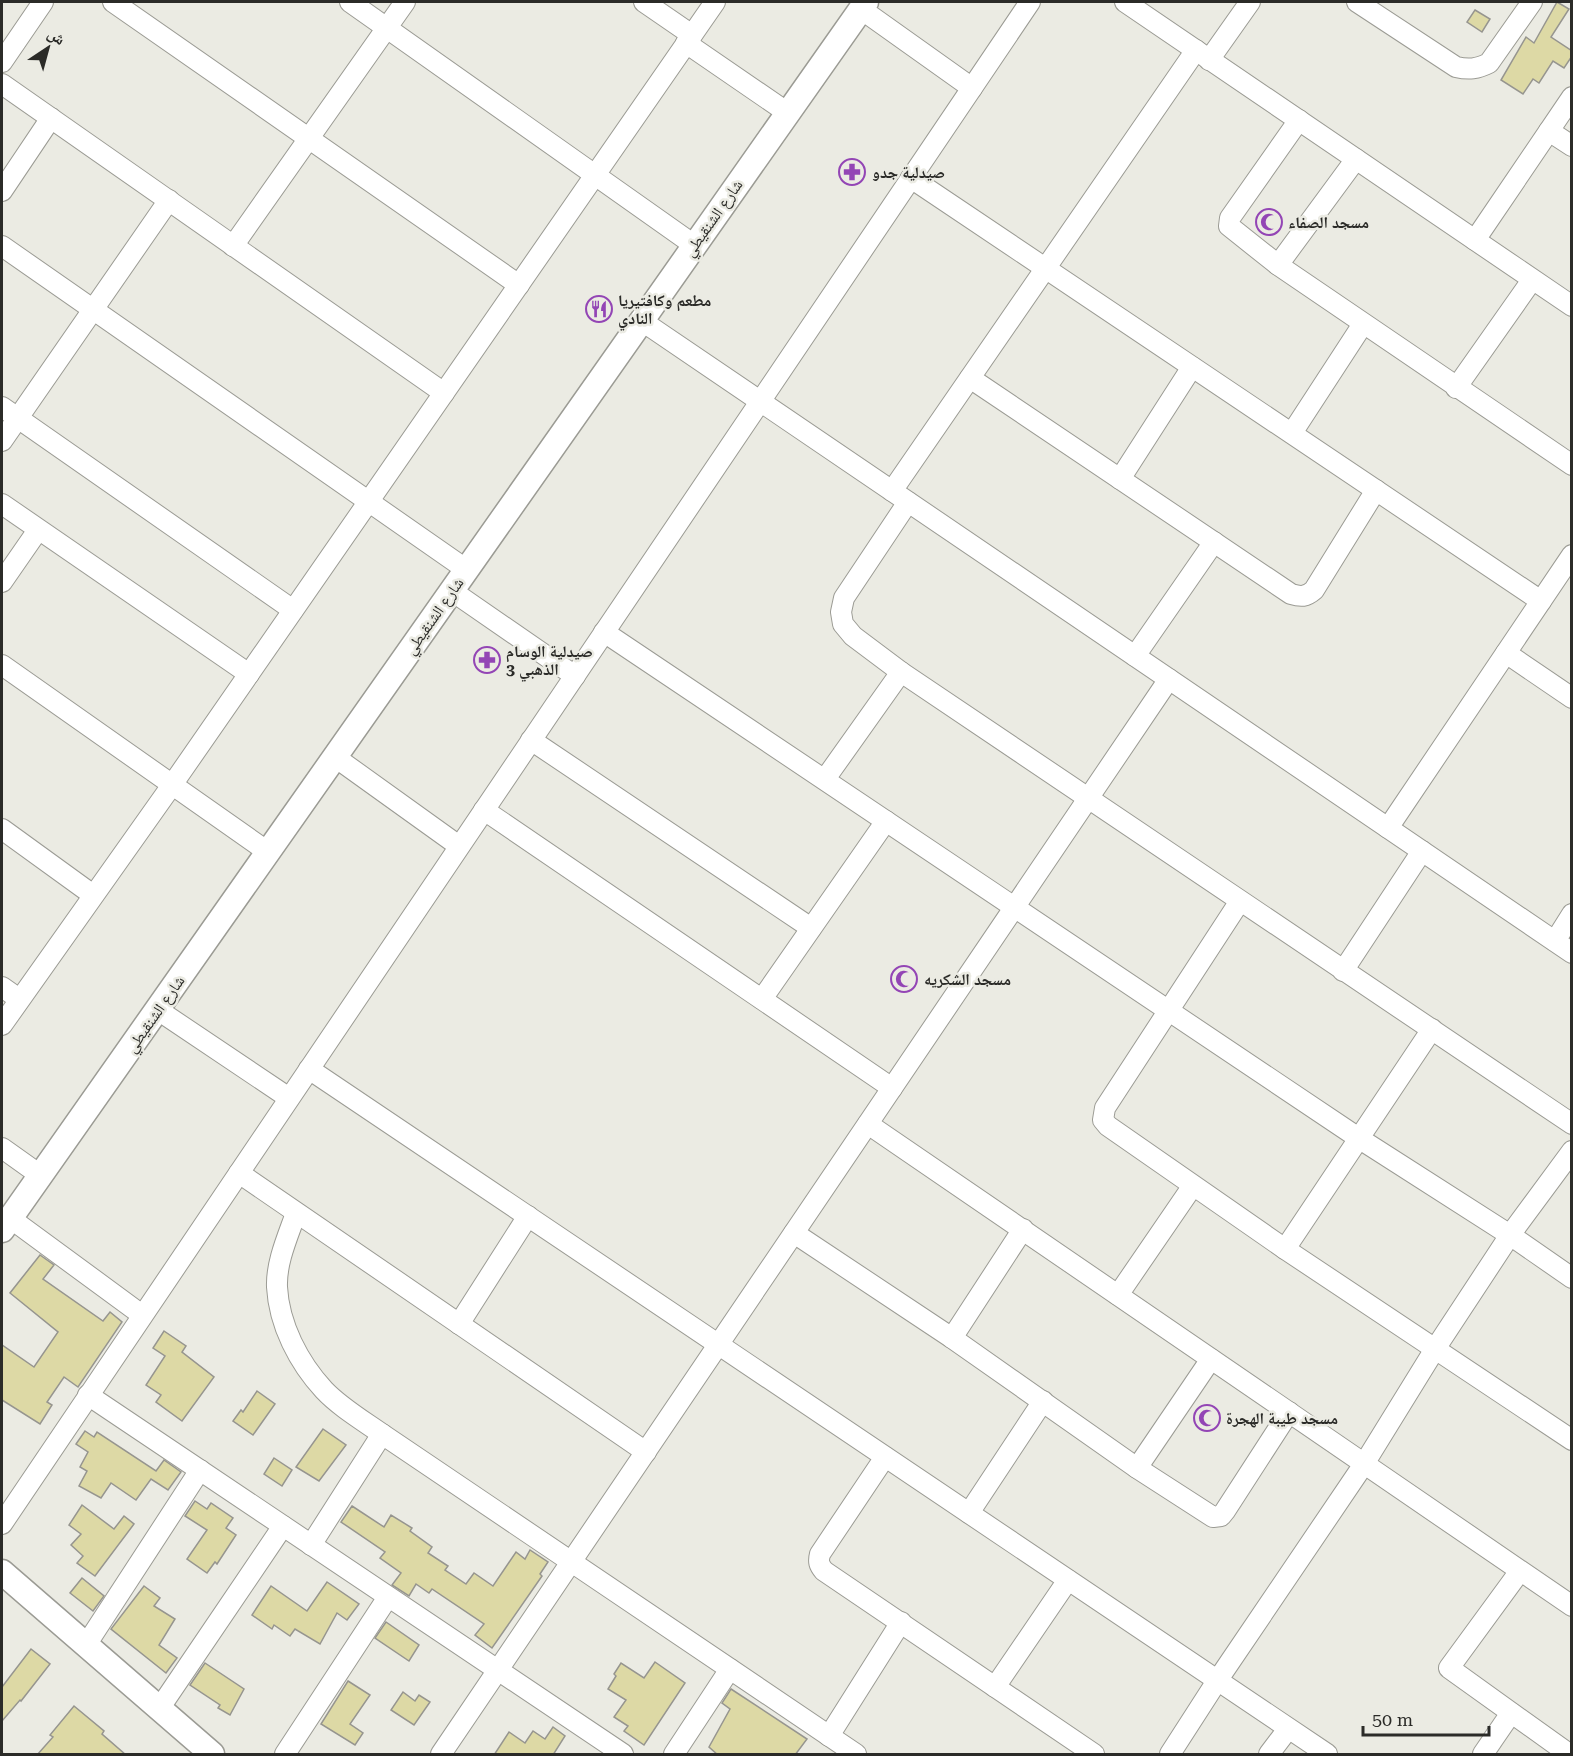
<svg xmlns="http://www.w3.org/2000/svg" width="1573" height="1756" viewBox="0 0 1573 1756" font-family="'Roboto Serif','Noto Naskh Arabic',serif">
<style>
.building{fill:#ddd9a5;stroke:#96958f;stroke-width:1.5}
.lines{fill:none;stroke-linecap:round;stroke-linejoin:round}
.minor-casing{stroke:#9b9b94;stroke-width:22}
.tertiary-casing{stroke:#9b9b94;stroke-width:27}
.minor{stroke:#fff;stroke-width:20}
.tertiary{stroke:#fff;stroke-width:24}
.labels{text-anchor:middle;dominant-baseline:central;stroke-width:5;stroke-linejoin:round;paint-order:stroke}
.poi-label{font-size:16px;font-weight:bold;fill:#2b2b28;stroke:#ebebe3;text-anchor:start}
.street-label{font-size:16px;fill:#2b2b28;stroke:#ebebe3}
</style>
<rect width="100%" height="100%" fill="#ebebe3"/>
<g class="building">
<path d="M1557,2L1569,9L1551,37L1572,51V56L1564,68L1553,61L1539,83L1533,79L1523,94L1501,80L1526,37L1534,43Z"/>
<path d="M1475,10L1490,19L1482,32L1467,22Z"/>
<path d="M40,1255L54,1265L43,1279L103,1321L110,1312L122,1322L78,1387L64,1377L47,1402L52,1405L40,1424L2,1400V1345L34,1367L58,1332L10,1293Z"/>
<path d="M164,1331L186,1346L182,1352L214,1377L182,1421L156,1402L161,1395L146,1385L165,1356L153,1348Z"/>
<path d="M257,1391L275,1404L253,1435L233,1421L241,1410L243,1412Z"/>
<path d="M323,1429L346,1445L319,1481L296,1467Z"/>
<path d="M85,1431L94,1437L97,1432L156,1471L164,1460L181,1472L168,1490L151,1479L136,1500L111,1483L101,1498L79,1486L87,1471L80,1467L88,1452L76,1444Z"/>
<path d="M274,1458L292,1470L282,1486L264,1474Z"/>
<path d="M195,1501L207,1509L211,1503L233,1518L226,1528L236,1535L217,1564L215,1562L207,1573L187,1559L207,1530L185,1516Z"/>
<path d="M82,1505L114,1529L124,1516L134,1524L95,1576L77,1563L83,1556L71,1545L81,1534L69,1525Z"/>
<path d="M352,1506L384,1527L391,1515L412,1528L410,1531L432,1547L428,1553L448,1566L445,1570L466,1584L474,1573L493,1586L516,1552L525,1559L530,1550L548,1562L540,1574L542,1576L492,1648L475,1635L484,1624L432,1589L429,1593L416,1584L409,1596L392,1585L401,1573L380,1558L385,1552L341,1522Z"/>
<path d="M82,1578L104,1596L93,1611L70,1593Z"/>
<path d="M327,1582L359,1604L347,1620L337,1613L320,1644L295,1629L290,1636L274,1625L272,1629L252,1615L271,1586L307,1611Z"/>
<path d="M144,1586L160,1598L154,1606L175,1619L159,1645L177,1658L166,1673L111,1629Z"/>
<path d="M386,1622L419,1645L409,1661L375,1638Z"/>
<path d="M31,1649L50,1664L21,1701L20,1700L2,1721V1687Z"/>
<path d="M655,1662L685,1683L644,1745L624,1731L628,1726L614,1717L626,1700L608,1689L616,1676L614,1674L621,1663L644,1678Z"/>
<path d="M205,1663L244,1689L230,1715L218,1708L220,1705L190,1685Z"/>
<path d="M348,1681L370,1695L350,1724L363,1733L355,1745L321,1724Z"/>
<path d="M731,1689L807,1739L795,1755H718L709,1747L730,1709L722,1703Z"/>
<path d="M403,1692L415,1701L419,1695L430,1702L414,1725L391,1710Z"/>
<path d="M74,1706L104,1731L102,1734L126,1755H37L53,1737L50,1735Z"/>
<path d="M553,1727L565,1736L553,1755H494L509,1732L525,1743L533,1731L545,1739Z"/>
</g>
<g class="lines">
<defs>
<g id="minor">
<path d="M113,2L519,285"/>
<path d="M350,2L694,245"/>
<path d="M644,2L692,35"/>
<path d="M1125,2L1572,306"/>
<path d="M1357,2L1456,67C1469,70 1477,69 1489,63L1532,2"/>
<path d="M861,9L972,88"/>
<path d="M686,43L788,113"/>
<path d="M1209,60L1250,2"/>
<path d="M2,62L43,2"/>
<path d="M2,84L444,393"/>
<path d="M1299,120L1230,218L1229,226L1278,265L1572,465"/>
<path d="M1549,131L1572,146"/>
<path d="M911,178L1541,601"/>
<path d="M2,191L51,118"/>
<path d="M1475,240L1572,97"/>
<path d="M2,246L467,570"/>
<path d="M233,246L405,2"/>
<path d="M1278,265L1356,159"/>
<path d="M642,321L1572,953"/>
<path d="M970,378L1291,594C1301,597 1306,597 1314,590L1376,490"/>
<path d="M1456,388L1532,280"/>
<path d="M2,407L293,610"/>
<path d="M1292,433L1363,324"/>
<path d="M2,441L169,200"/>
<path d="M1120,479L1192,367"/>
<path d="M892,491L1196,50"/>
<path d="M908,502L844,598L841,612L843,624L853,636L901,672L1572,1124"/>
<path d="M2,504L249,674"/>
<path d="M2,582L38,530"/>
<path d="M452,591L575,676"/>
<path d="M604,632L1360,1139L1510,1235L1572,1278"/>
<path d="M1506,653L1572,698"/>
<path d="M1135,656L1214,542"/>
<path d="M2,665L268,852"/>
<path d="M531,740L811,928"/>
<path d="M335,757L459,846"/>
<path d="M825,779L901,672"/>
<path d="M484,810L892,1088"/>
<path d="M1388,828L1572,555"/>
<path d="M2,829L93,895"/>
<path d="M1240,901L1105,1108L1103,1120L1108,1126L1285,1249L1572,1440"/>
<path d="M1555,941L1572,914"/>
<path d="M1343,971L1422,851"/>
<path d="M2,987L19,999"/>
<path d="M762,999L886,821"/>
<path d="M158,1010L289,1098"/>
<path d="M2,1025L172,785L715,2"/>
<path d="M309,1069L1327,1754"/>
<path d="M868,1124L1572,1606"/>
<path d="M2,1148L40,1175"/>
<path d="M239,1173L646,1452"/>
<path d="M296,1213C288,1236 276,1262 277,1287C279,1325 299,1363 324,1390C340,1407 362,1420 382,1434L856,1754"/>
<path d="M10,1218L142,1315"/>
<path d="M794,1233L952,1338L1137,1468L1213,1517L1221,1516L1225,1511L1289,1412"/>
<path d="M1285,1249L1432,1029"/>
<path d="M1118,1295L1192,1187"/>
<path d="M459,1324L528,1216"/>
<path d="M952,1338L1023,1229"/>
<path d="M88,1395L623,1754"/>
<path d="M885,1457L820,1554C818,1562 819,1565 824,1571L1094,1754"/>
<path d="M1137,1468L1211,1359"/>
<path d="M969,1513L1043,1401"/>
<path d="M2,1524L1030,2"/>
<path d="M311,1545L382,1434"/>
<path d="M1520,1571L1449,1668L1569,1754"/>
<path d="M86,1645L200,1470"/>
<path d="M995,1687L1068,1580"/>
<path d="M159,1709L283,1526"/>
<path d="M829,1736L901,1622"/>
<path d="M285,1754L388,1597"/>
<path d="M441,1754L1169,679"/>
<path d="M674,1754L730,1669"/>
<path d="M1170,1754L1217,1681L1364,1464L1435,1349L1510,1235L1572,1151"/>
<path d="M1269,1754L1288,1729"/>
<path d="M1483,1754L1511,1713"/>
</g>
<g id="tertiary">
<path d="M2,1230L866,2"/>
<path d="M2,1572L212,1754"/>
</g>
</defs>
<use href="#minor" class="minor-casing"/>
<use href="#tertiary" class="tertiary-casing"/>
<use href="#minor" class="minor"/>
<use href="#tertiary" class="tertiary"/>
</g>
<defs>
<symbol id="pharmacy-ring" viewBox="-11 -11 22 22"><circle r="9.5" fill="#ebebe3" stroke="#9345b5" stroke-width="1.5"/><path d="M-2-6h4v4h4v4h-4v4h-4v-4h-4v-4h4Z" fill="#9345b5"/></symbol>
<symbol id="mosque-ring" viewBox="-11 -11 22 22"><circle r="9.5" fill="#ebebe3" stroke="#9345b5" stroke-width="1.5"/><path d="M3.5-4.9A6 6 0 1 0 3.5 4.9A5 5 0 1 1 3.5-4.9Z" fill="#9345b5"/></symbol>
<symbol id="restaurant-ring" viewBox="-11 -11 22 22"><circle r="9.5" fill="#ebebe3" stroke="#9345b5" stroke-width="1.5"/><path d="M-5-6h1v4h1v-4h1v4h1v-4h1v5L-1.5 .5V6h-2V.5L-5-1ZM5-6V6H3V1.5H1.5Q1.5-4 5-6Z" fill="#9345b5"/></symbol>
</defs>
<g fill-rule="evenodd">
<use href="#pharmacy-ring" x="837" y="157" width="30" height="30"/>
<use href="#mosque-ring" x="1254" y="207" width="30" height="30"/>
<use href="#restaurant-ring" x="584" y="294" width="30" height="30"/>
<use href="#pharmacy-ring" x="472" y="645" width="30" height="30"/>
<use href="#mosque-ring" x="889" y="964" width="30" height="30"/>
<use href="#mosque-ring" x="1192" y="1403" width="30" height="30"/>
</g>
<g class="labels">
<g class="poi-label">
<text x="872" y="172">صيدلية جدو</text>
<text x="1288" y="222">مسجد الصفاء</text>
<text x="618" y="300">مطعم وكافتيريا<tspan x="618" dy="18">النادي</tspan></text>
<text x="506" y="651">صيدلية الوسام<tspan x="506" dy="18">الذهبي 3</tspan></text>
<text x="924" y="979">مسجد الشكريه</text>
<text x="1226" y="1418">مسجد طيبة الهجرة</text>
</g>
<g class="street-label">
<text transform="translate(713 218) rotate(-55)">شارع الشنقيطي</text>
<text transform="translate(434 616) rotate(-55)">شارع الشنقيطي</text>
<text transform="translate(155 1014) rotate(-55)">شارع الشنقيطي</text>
</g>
</g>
<rect width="1573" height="1756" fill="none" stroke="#2b2b28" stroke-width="6"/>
<g transform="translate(48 48) rotate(36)" stroke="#ebebe3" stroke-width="4.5" paint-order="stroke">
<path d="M0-4.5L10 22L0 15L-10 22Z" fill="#2b2b28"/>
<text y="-9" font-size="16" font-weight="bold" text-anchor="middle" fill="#2b2b28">ش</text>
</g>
<path d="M1363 1726v9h126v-9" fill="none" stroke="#2b2b28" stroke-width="3"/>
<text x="1372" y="1726" font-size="18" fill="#2b2b28" stroke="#ebebe3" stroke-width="4.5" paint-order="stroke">50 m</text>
</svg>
